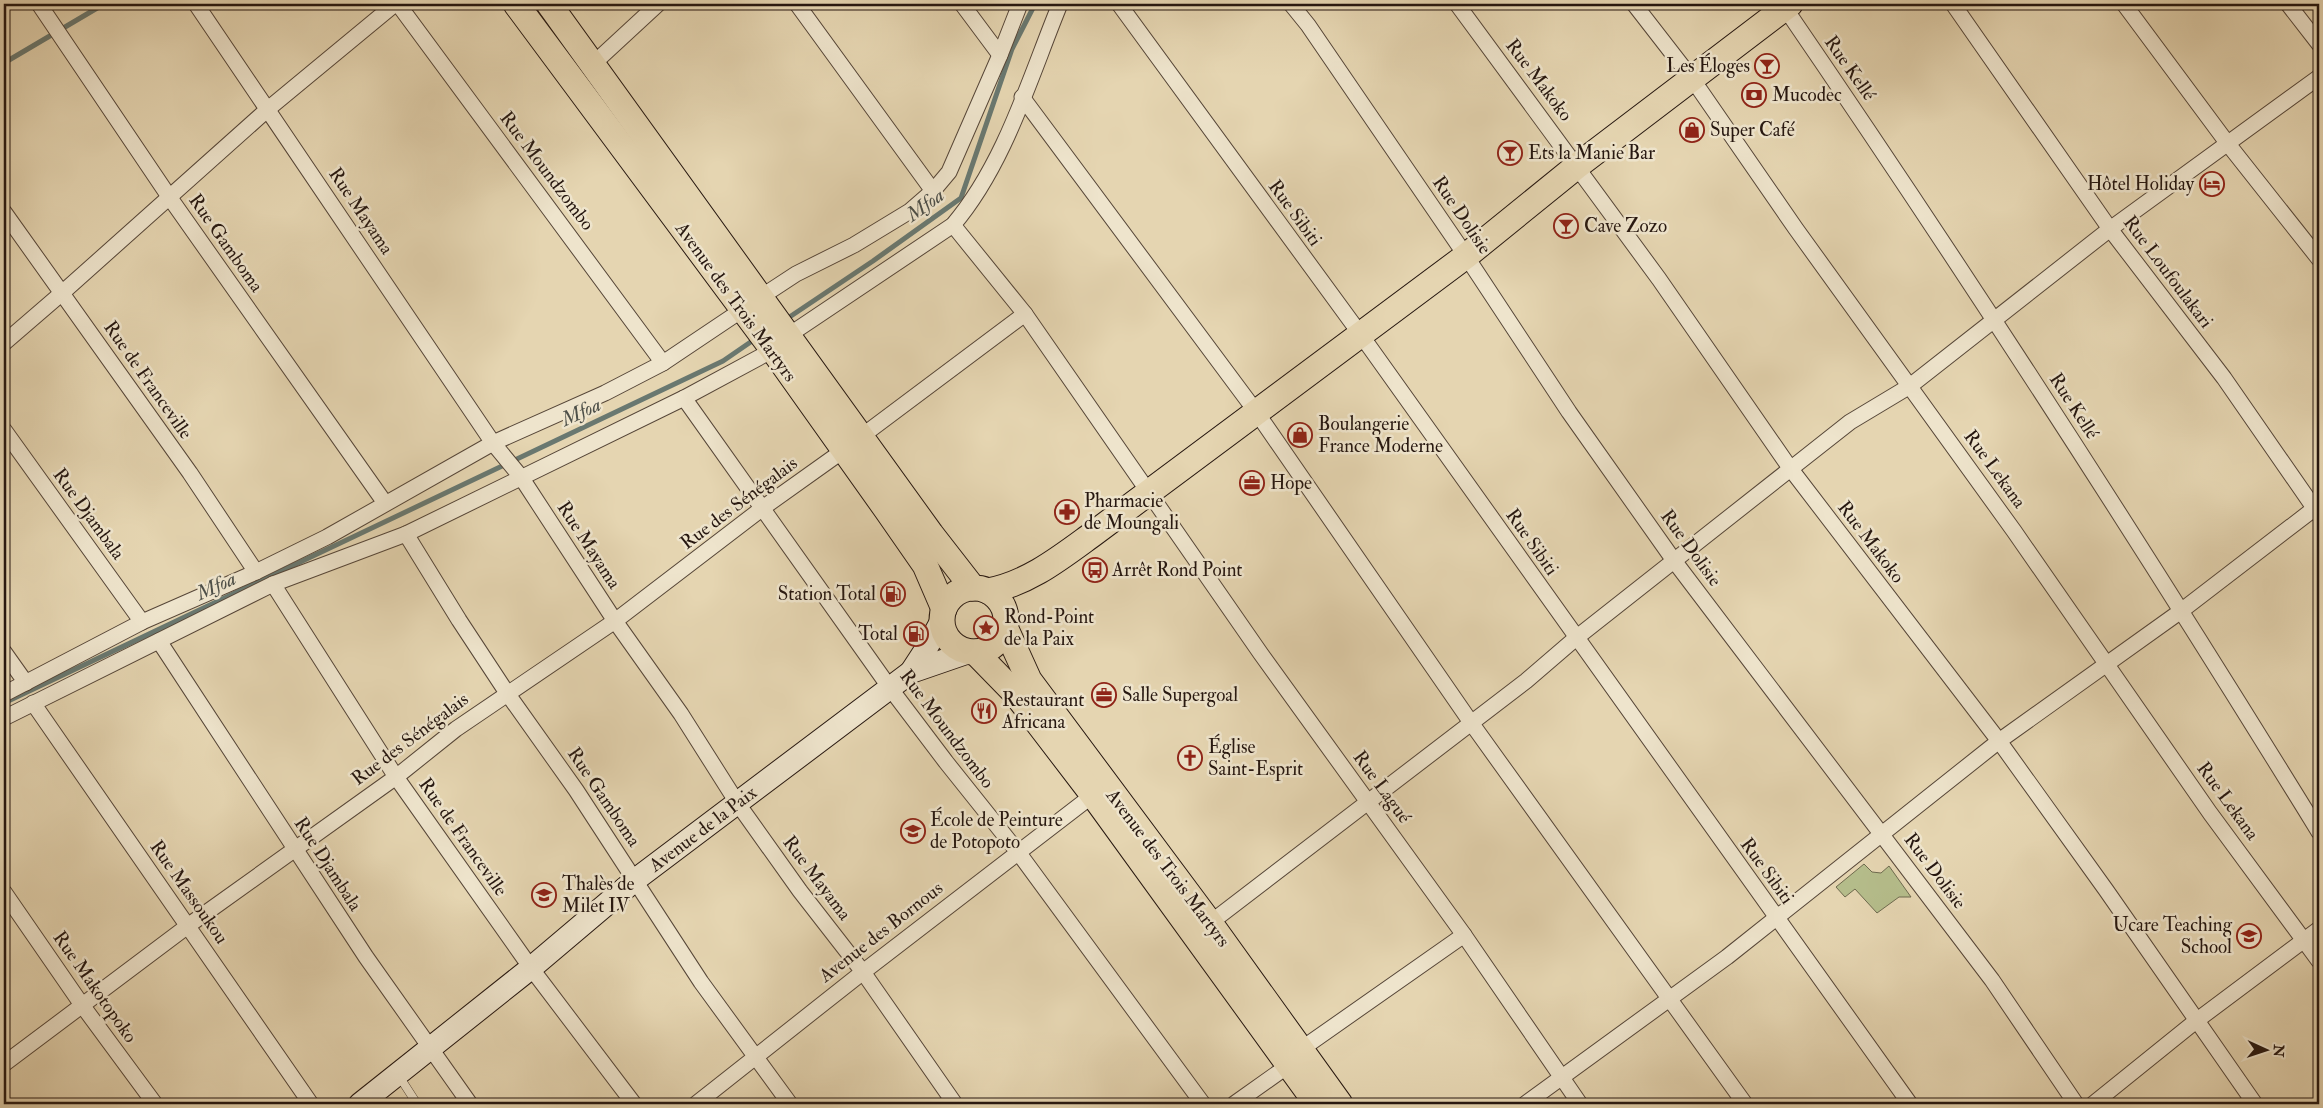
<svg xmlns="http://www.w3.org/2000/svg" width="2323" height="1108" viewBox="0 0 2323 1108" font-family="'IM FELL Double Pica',serif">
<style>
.green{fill:#b5bd8b;stroke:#6e6a4e}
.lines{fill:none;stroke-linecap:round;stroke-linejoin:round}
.stream{stroke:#697870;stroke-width:5}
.service-casing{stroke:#564638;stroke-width:9}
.minor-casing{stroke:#564638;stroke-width:17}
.secondary-casing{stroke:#261710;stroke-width:24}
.primary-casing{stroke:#261710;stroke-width:27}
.service{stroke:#eee4cc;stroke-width:8}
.minor{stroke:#eee4cc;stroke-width:15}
.secondary{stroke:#eee4cc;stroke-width:22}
.primary{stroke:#e5d5b1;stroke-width:25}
.labels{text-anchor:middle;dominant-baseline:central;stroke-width:5;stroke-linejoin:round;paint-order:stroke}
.poi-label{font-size:19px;fill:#261710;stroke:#eee4cc;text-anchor:start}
.street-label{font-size:19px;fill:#261710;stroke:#eee4cc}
.water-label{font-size:20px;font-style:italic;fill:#4d4f48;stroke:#eee4cc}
</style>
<rect width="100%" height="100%" fill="#e5d5b1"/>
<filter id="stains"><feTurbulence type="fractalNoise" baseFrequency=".004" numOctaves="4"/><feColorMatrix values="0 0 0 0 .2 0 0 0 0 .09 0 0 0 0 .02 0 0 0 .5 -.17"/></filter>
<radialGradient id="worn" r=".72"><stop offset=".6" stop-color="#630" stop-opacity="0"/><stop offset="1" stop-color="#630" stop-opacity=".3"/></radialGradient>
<path class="green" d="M1864,864L1872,872L1881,873L1889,866L1911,897H1899L1877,913L1855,889L1845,897L1836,887Z"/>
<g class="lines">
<g class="stream">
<path d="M4,63L104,4"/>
<path d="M785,320L873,261L961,198L1012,49L1035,4"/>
<path d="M4,703L723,361L755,339"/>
</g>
<defs>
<path id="service" d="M399,1076L417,1104"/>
<g id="minor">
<path d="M39,4L170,198L385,503"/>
<path d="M196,4L493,443L521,477L615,621L681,714L738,804L800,891L863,972L955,1104"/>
<path d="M398,4L663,363"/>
<path d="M797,4L933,191"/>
<path d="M962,4L1000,55"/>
<path d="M1119,4L1361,335L1910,1104"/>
<path d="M1291,4L1308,25L1466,256L1569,412L1675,562L1992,980L2076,1104"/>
<path d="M1457,4L1659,279L1790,468L1999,741L2106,890L2255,1104"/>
<path d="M1634,4L1693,80L1796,229L2014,531L2210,813L2319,961"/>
<path d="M1953,4L2110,229L2224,378L2319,515"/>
<path d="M2124,4L2228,144L2319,259"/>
<path d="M2288,4L2319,44"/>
<path d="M1785,8C1970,278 2147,553 2319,832"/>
<path d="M592,65L658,4"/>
<path d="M1022,97L1257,413L1472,724L1745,1104"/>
<path d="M4,212L190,473L256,572"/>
<path d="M953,225L1025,314L1261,654L1464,935L1580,1104"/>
<path d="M761,297L796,274L854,245L910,211L933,191L949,172L1000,55L1020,4"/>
<path d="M789,335L953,225C1005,164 1030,77 1060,4"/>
<path d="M4,343L62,293L268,109L395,4"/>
<path d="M684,398L890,688L946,762L1018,852L1203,1104"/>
<path d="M4,430L142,622"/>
<path d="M862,436L1025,314"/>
<path d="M406,534L459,620L507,693L576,790L701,982L790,1104"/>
<path d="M273,584L396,777L531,968L634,1104"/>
<path d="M159,641L366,957L470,1104"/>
<path d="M4,652L26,683"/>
<path d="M4,694L142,622L256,572L327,537L493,443L605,393L663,363L742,310"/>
<path d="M33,703L311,1104"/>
<path d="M4,718L273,584L406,534L684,398L773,350"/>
<path d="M4,892L82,1005L155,1104"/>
<path d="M1210,923L1526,681L1576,638L1850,422L1910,386L2110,229L2319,77"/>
<path d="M1300,1050L1464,935"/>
<path d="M4,1064L189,925L396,777L456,729L615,621L764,507L844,450"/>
<path d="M696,1104L863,972L1093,795"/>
<path d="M1234,1104L1289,1065"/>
<path d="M1525,1104L1727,957L1999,741L2181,611L2319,505"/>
<path d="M2093,1104L2196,1021L2319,929"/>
</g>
<g id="secondary">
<path d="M911,672L926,649L942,620"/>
<path d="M360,1104L531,968L635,880L911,672L969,652"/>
</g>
<g id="primary">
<path d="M516,4L773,350L886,509L925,565L944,609"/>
<path d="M549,4L931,534L973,588"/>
<circle cx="974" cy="620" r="32"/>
<path d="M988,591C1029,583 1060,558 1093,534L1466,256L1577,166L1790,4"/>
<path d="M1005,627L1029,680L1210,923L1340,1104"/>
<path d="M975,652L1015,693L1093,795L1317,1104"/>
</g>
</defs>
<use href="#service" class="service-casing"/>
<use href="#minor" class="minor-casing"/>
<use href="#secondary" class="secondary-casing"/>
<use href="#primary" class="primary-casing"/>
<use href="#service" class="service"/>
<use href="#minor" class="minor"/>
<use href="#secondary" class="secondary"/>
<use href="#primary" class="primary"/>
</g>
<defs>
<symbol id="bar-ring" viewBox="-11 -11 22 22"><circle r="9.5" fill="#eee4cc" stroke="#8f2418" stroke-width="1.5"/><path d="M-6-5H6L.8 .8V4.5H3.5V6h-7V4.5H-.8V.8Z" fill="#8f2418"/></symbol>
<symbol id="bank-ring" viewBox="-11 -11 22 22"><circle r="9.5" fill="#eee4cc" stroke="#8f2418" stroke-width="1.5"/><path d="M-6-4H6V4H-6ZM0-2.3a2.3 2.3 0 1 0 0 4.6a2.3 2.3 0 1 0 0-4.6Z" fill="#8f2418"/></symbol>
<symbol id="shop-ring" viewBox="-11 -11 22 22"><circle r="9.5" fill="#eee4cc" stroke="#8f2418" stroke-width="1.5"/><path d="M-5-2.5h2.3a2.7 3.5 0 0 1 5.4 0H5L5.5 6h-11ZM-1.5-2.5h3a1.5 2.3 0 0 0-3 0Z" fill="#8f2418"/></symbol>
<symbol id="hotel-ring" viewBox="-11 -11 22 22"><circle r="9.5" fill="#eee4cc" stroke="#8f2418" stroke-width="1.5"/><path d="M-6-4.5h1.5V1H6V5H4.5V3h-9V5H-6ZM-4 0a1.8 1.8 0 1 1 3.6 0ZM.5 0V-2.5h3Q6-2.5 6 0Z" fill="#8f2418"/></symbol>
<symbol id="office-ring" viewBox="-11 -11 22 22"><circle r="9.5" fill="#eee4cc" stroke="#8f2418" stroke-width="1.5"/><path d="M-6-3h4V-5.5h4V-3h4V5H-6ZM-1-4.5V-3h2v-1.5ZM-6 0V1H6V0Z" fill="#8f2418"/></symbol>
<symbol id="pharmacy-ring" viewBox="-11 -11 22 22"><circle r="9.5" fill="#eee4cc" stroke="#8f2418" stroke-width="1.5"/><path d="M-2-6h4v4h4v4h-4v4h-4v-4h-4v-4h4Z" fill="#8f2418"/></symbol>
<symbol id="bus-ring" viewBox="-11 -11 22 22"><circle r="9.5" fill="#eee4cc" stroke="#8f2418" stroke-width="1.5"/><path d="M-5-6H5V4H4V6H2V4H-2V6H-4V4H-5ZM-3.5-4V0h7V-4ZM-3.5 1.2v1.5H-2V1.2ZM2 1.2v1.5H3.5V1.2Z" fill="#8f2418"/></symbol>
<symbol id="fuel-ring" viewBox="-11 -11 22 22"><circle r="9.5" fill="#eee4cc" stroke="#8f2418" stroke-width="1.5"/><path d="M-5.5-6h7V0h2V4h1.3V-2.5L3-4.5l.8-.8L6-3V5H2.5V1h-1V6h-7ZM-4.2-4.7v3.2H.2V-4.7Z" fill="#8f2418"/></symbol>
<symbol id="sight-ring" viewBox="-11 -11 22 22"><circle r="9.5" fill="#eee4cc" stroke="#8f2418" stroke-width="1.5"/><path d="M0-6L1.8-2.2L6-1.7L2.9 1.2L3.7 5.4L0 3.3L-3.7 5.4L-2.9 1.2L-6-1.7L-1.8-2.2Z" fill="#8f2418"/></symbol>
<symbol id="restaurant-ring" viewBox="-11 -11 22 22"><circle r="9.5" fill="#eee4cc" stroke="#8f2418" stroke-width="1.5"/><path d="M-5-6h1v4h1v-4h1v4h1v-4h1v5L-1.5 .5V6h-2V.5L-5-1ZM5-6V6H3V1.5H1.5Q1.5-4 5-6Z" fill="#8f2418"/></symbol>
<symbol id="church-ring" viewBox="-11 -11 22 22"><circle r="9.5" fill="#eee4cc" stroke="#8f2418" stroke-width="1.5"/><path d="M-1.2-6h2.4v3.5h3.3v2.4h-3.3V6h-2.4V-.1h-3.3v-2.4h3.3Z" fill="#8f2418"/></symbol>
<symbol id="school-ring" viewBox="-11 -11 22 22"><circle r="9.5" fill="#eee4cc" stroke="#8f2418" stroke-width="1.5"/><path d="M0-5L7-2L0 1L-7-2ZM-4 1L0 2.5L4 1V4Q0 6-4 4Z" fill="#8f2418"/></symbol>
</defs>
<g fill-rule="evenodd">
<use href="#bar-ring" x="1753" y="52" width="28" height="28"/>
<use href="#bank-ring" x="1740" y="81" width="28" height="28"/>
<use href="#shop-ring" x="1678" y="116" width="28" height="28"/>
<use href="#bar-ring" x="1496" y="139" width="28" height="28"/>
<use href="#hotel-ring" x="2198" y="170" width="28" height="28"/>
<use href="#bar-ring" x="1552" y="212" width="28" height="28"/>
<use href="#shop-ring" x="1286" y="421" width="28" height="28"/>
<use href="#office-ring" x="1238" y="469" width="28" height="28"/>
<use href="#pharmacy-ring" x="1053" y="498" width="28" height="28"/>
<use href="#bus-ring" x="1081" y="556" width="28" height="28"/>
<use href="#fuel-ring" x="879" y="580" width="28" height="28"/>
<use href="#sight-ring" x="972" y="614" width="28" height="28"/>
<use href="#fuel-ring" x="902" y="620" width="28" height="28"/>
<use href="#office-ring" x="1090" y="681" width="28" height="28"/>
<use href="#restaurant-ring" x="970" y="697" width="28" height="28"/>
<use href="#church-ring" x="1176" y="744" width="28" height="28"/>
<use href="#school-ring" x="899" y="817" width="28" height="28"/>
<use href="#school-ring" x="530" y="881" width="28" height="28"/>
<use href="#school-ring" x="2235" y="922" width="28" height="28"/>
</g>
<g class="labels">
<g class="poi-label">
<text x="1750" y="66" text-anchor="end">Les Éloges</text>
<text x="1772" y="95">Mucodec</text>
<text x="1710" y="130">Super Café</text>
<text x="1528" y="153">Ets la Manie Bar</text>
<text x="2194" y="184" text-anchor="end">Hôtel Holiday</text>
<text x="1584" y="226">Cave Zozo</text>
<text x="1318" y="424">Boulangerie<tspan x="1318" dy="22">France Moderne</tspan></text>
<text x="1270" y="483">Hope</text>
<text x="1084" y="501">Pharmacie<tspan x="1084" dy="22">de Moungali</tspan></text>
<text x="1112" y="570">Arrêt Rond Point</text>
<text x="876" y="594" text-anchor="end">Station Total</text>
<text x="1004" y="617">Rond-Point<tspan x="1004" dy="22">de la Paix</tspan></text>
<text x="898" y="634" text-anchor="end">Total</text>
<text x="1122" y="695">Salle Supergoal</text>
<text x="1002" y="700">Restaurant<tspan x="1002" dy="22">Africana</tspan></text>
<text x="1208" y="747">Église<tspan x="1208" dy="22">Saint-Esprit</tspan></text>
<text x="930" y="820">École de Peinture<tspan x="930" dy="22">de Potopoto</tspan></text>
<text x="562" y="884">Thalès de<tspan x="562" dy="22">Milet IV</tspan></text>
<text x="2232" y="925" text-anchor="end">Ucare Teaching<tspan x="2232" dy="22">School</tspan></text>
</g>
<g class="street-label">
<text transform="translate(1850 68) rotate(55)">Rue Kellé</text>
<text transform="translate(1539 80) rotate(53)">Rue Makoko</text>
<text transform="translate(547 171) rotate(53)">Rue Moundzombo</text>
<text transform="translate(361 211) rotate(56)">Rue Mayama</text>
<text transform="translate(1295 213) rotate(54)">Rue Sibiti</text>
<text transform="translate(1462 215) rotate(56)">Rue Dolisie</text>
<text transform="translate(226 243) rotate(55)">Rue Gamboma</text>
<text transform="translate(2168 272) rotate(53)">Rue Loufoulakari</text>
<text transform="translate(736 302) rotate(54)">Avenue des Trois Martyrs</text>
<text transform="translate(148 380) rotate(55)">Rue de Franceville</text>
<text transform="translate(2074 406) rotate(57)">Rue Kellé</text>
<text transform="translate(1995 469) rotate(54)">Rue Lekana</text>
<text transform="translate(739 503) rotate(-37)">Rue des Sénégalais</text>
<text transform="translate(89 514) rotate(54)">Rue Djambala</text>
<text transform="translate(1532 542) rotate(55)">Rue Sibiti</text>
<text transform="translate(1871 542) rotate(53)">Rue Makoko</text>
<text transform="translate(589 545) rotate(57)">Rue Mayama</text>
<text transform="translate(1691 548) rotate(54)">Rue Dolisie</text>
<text transform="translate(947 729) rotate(53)">Rue Moundzombo</text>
<text transform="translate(410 739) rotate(-37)">Rue des Sénégalais</text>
<text transform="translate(1382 787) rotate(54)">Rue Lagué</text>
<text transform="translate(604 797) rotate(56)">Rue Gamboma</text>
<text transform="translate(2228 801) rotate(54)">Rue Lekana</text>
<text transform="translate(703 829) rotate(-37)">Avenue de la Paix</text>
<text transform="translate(463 837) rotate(55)">Rue de Franceville</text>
<text transform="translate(328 864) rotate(57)">Rue Djambala</text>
<text transform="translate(1168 868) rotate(53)">Avenue des Trois Martyrs</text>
<text transform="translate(1767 871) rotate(54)">Rue Sibiti</text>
<text transform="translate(1935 871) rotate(53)">Rue Dolisie</text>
<text transform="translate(817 878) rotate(53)">Rue Mayama</text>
<text transform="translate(189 892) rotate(55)">Rue Massoukou</text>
<text transform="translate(881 932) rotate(-38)">Avenue des Bornous</text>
<text transform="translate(95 987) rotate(55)">Rue Makotopoko</text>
</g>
<g class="water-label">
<text transform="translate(925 205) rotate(-36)">Mfoa</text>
<text transform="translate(581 412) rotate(-25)">Mfoa</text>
<text transform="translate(216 586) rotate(-25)">Mfoa</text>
</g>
</g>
<rect width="2323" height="1108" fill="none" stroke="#e5d5b1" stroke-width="20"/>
<rect x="5" y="5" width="2313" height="1098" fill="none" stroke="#261710" stroke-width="2.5"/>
<rect x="10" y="10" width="2303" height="1088" fill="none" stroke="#261710"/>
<g transform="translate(2266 1050) rotate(93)" stroke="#eee4cc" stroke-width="4" paint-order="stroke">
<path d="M0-4L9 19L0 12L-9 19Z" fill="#261710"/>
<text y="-8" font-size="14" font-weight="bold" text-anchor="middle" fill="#261710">N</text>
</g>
<rect width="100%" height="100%" filter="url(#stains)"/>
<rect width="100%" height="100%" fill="url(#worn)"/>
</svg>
